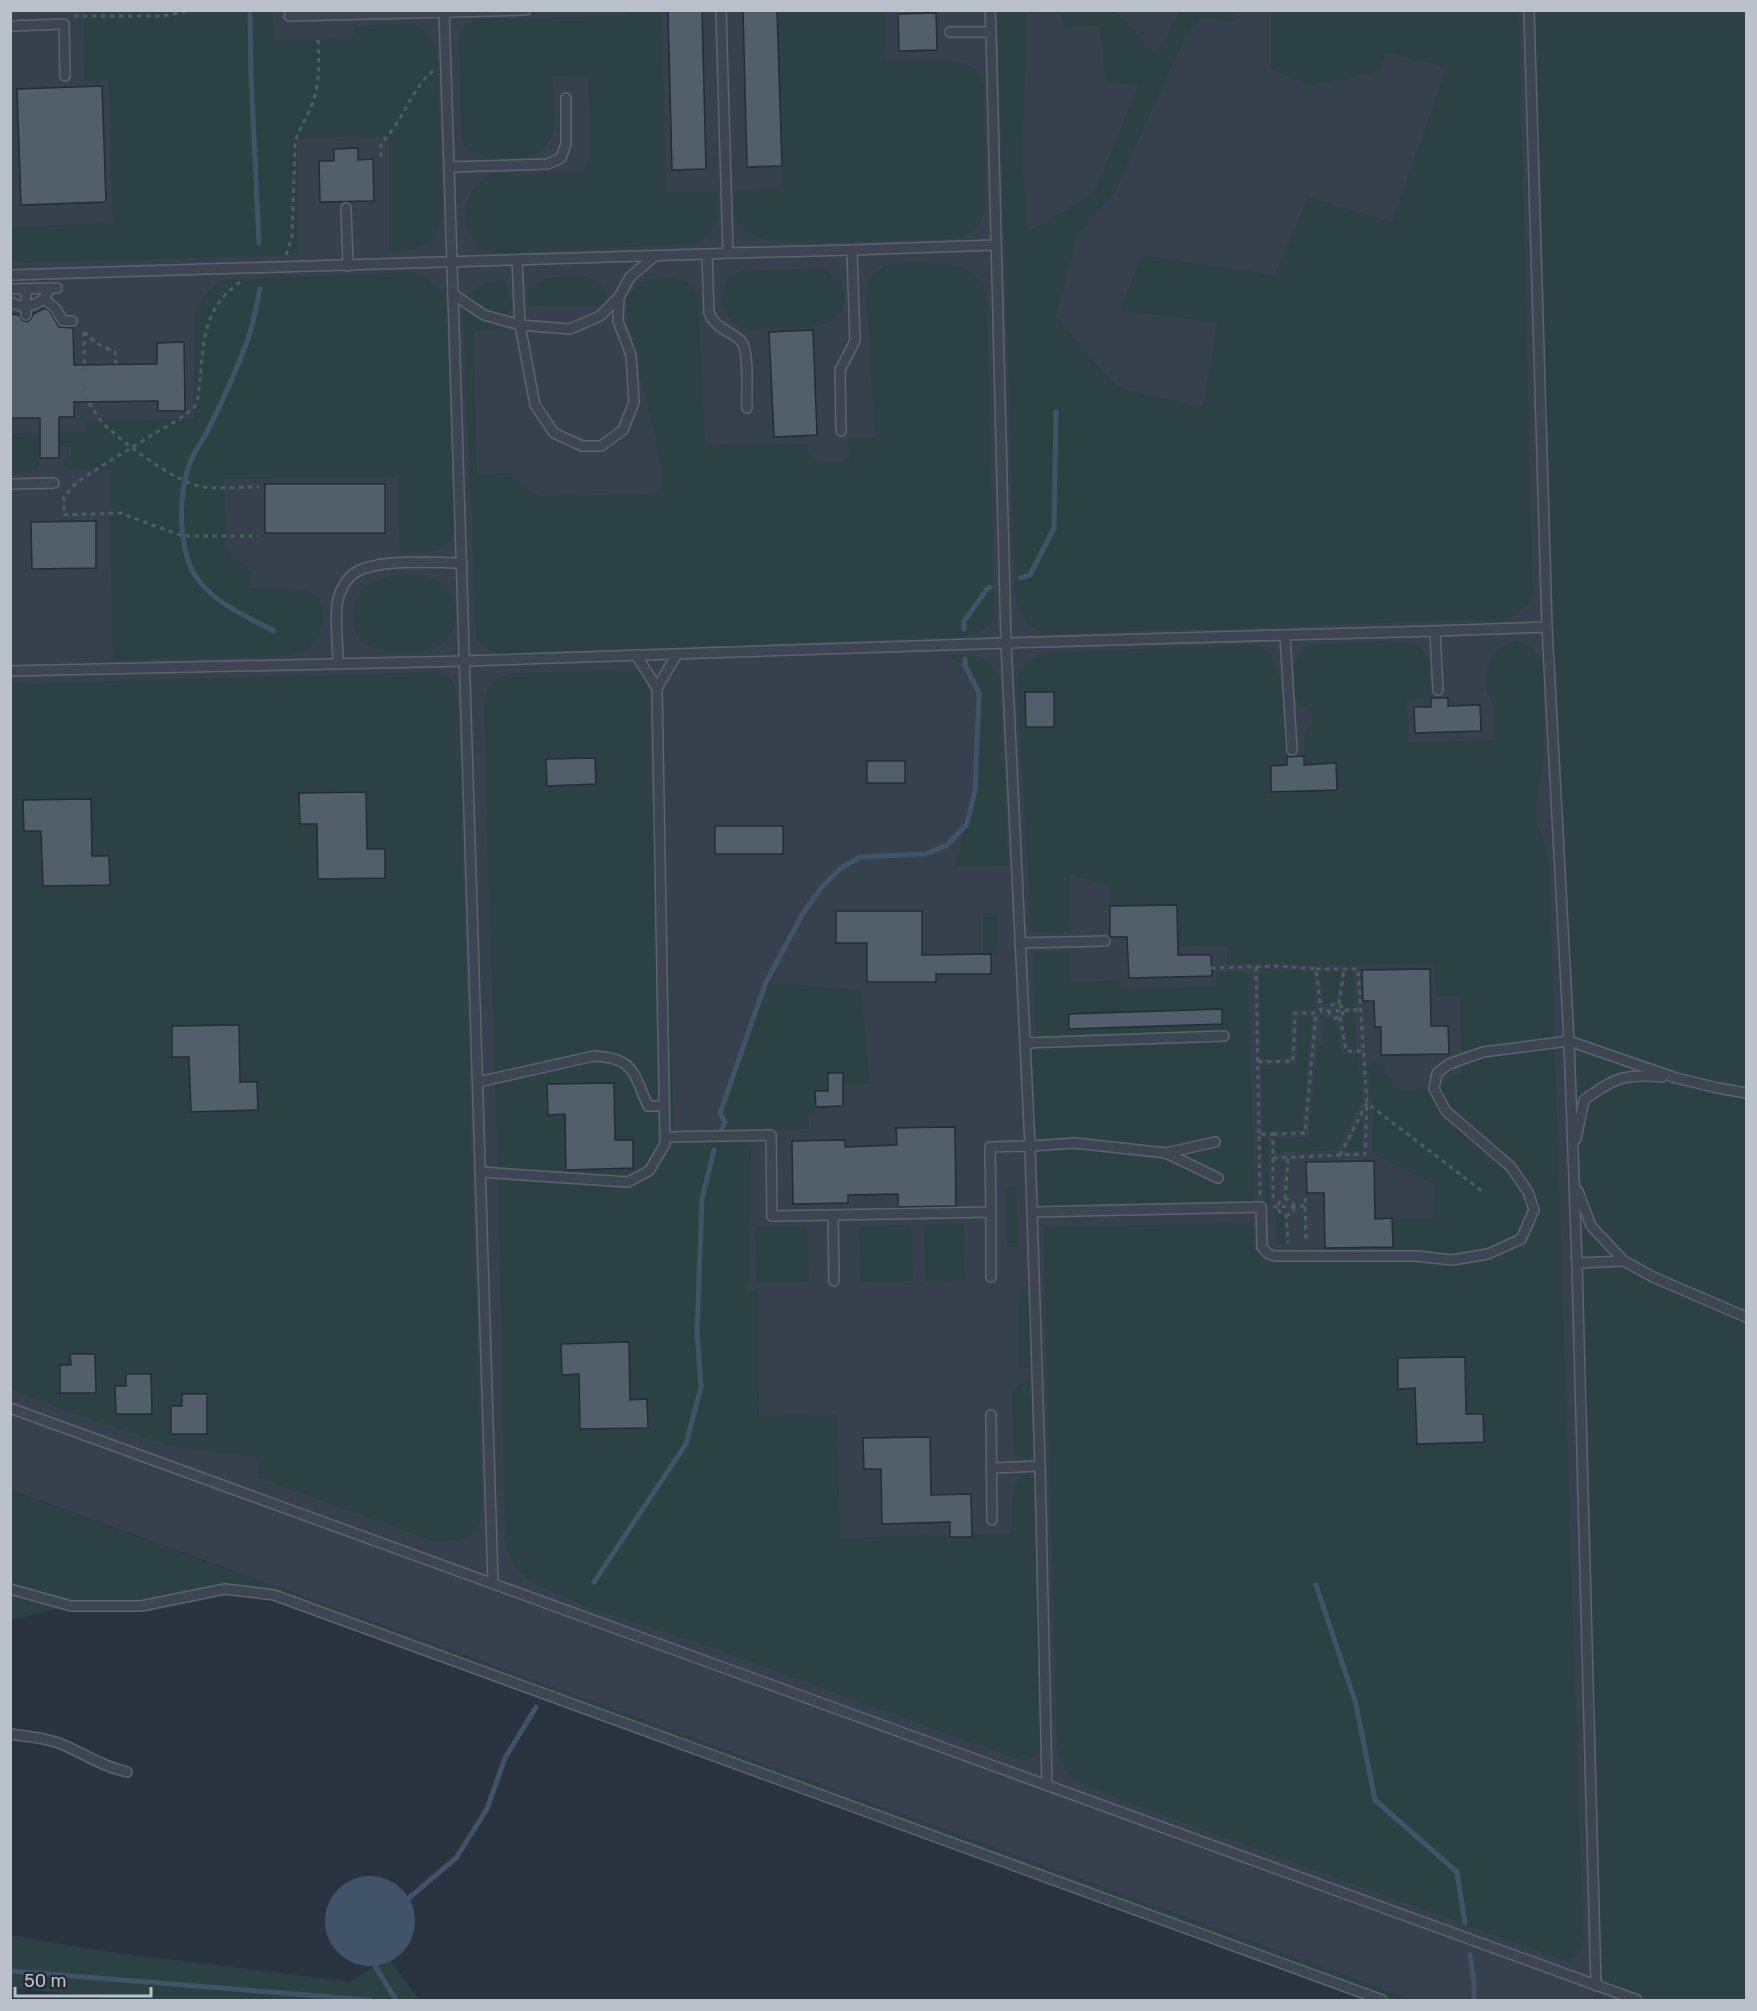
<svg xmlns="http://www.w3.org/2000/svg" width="1757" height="2011" viewBox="0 0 1757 2011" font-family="Rubik,sans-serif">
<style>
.airport{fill:#37414d}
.green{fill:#2c4242;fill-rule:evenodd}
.water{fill:#405368}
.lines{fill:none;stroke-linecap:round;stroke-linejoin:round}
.stream{stroke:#405368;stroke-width:5}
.building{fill:#525f6b;stroke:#242d37;stroke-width:1.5}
.lane-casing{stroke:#5b646d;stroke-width:12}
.path{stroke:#4b5f60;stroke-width:3;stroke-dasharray:4.5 4.5;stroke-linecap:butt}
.lane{stroke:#3d4650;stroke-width:9}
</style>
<rect width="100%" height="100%" fill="#293440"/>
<path class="airport" d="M10,11H1746V2000H1413L11,1490Z"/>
<g class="green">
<path d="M83,11H272L274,41L354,39V26C369,26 411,21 422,28C430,34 433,44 437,53L443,209C438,246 425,251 389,252V136L297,138L299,255L21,263L11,260V227L113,223L108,80H84Z"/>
<path d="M626,11H661L667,192H717C719,218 720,233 694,244L500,253L478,248C457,220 461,194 490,174L583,172L590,160L588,76L552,77C553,90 557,117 554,129C552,137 546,148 539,152C527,161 493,160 479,155C471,153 466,147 461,141L459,47L460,32L466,23L476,19L626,16Z"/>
<path d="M778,11H885L886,61H958C974,65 980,71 984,87L986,207C980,227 974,234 953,239L787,243C772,242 741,237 736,220C733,211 735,199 735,190L782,187Z"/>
<path d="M997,11H1116L1156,54L1180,11H1236L1234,22L1202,17L1185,37L1115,192L1076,237L1056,316L1101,370L1120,388L1203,407L1217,322L1120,311L1142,255L1275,275L1308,197L1392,222L1447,67L1385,53L1379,72L1309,86L1271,69V11H1519L1533,593C1528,609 1519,615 1502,619L1045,634C1024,623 1019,616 1015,593ZM1027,13L1060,14L1064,27L1099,26L1106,83L1139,84L1094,193L1028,232L1022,159Z"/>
<path d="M1529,11H1746V2000H1596L1577,1263L1547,627Z"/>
<path d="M918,262L962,266L981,280L987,304L994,599L992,623L979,633L958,637L505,654L490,651L476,640L463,313L467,295L483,284L505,280L512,308L497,329L474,330L477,474L512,473L524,487L540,496L653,494L660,489L663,475L627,314V297L640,283L660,276L687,281L698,295L705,445L807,443L811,458C825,464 835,464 849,459L848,439L875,438L866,291L870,277L884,266Z"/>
<path d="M821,268C833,274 843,280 844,294C847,335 791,328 763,329C759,329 753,330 749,329C719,324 709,279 743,271C750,269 759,270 766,270C784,269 803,269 821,268Z"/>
<path d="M412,272C428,278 438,284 446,300L455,529C453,533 452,540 449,543C437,556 415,553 400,551L397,477L224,479L226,549L251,571L250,588C261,588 304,587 311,592C332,605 325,639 305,651C300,654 293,655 287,656L113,660L109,470L67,469L64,467L63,458L71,457V447H59V440H40C38,469 45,472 11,473L10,433L86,432V421L194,418L195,311C202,297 211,287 225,279Z"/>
<path d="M585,276C597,281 604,285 606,298L602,305L529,306L527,291C539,273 565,277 585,276Z"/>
<path d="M398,574C412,575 426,575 439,582C460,594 462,631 441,644C428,652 411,654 396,652C385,651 371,649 362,641C357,638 353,626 353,621C352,589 370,581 398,574Z"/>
<path d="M1516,640C1529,645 1537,651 1544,664V757L1536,803V823L1544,840L1549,864L1583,1937L1578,1957L1568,1962L1103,1793C1076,1780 1064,1780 1057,1747L1043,1227L1253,1223L1254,1250L1393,1247L1392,1218H1433L1435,1185L1372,1154L1373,1102L1370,1097L1368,1067L1376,1060L1383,1064L1386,1075L1400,1090C1421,1091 1446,1083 1461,1071L1460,997H1436L1434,964L1316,966L1270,964L1227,965V945L1168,947L1178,936L1177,905L1110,906L1109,885L1069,874L1070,932L1030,933C1029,850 1020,767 1017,683C1020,662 1033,654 1054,652L1252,645C1258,646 1264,647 1268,652C1283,667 1285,735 1287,757V765L1271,766V791L1337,790L1336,763L1304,765V733C1318,721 1315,710 1298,703L1294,691V665L1303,649L1314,644L1386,641L1417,644L1427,654L1431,698L1407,700L1408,742L1495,740L1494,707L1486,689L1487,670L1496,651L1505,644Z"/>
<path d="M941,655C971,655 984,649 1000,678L1008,866L954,867L975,791L979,693L965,665Z"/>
<path d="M640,671L649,688L651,803H664L674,1141L742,1139L749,1144L751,1150L749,1277L745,1290H758L759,1416L837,1415L840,1538L1011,1533C1013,1511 1006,1486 1027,1472L1032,1474L1035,1480L1042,1736L1040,1750L1035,1757L1024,1760L1011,1757L707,1646L588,1607L535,1584L518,1571L510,1558L505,1538L498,1175L486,806L484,705C488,683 493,679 513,673Z"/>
<path d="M435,672C454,677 455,683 458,702L482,1505C480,1540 467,1540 436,1542L259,1478L258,1457L170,1446L80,1416L11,1389L10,684Z"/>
<path d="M983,913H997L998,954H983Z"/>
<path d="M1069,951L1070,982L1120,980L1121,989L1216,986V972H1248L1255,1202L1039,1207L1032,1048L1036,1047L1033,952Z"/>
<path d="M1260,969L1312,971L1315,1009H1291L1290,1058L1261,1059Z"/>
<path d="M1353,970L1354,1008H1346L1341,1002L1346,971Z"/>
<path d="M1319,971H1341L1336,1000C1330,1000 1328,1004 1323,1004Z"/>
<path d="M766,982L861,990L870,1084H843V1073H828V1091L815,1092V1115H809V1129L721,1131L725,1122L720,1113Z"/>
<path d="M1347,1014H1355L1357,1048L1348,1049L1343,1018Z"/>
<path d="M1299,1016H1312L1302,1130L1263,1131L1262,1065L1296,1064Z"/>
<path d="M1326,1018L1335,1022L1342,1055H1358L1362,1101L1337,1150L1276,1153V1138L1309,1137L1317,1047L1323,1046L1322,1023Z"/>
<path d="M1363,1117L1361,1151H1346Z"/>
<path d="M1262,1137H1269L1270,1204H1264Z"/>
<path d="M1016,1186L1018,1247H1007L1006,1187Z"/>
<path d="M1275,1210L1284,1216L1286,1244L1276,1245Z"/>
<path d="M964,1224L965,1280L925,1281L924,1225Z"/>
<path d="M911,1225L913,1281L860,1282L859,1226Z"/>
<path d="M807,1226L809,1282L756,1283L755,1227Z"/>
<path d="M1018,1287H1030L1032,1368H1019Z"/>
<path d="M1031,1378L1033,1454L1027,1460L1013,1455L1012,1390L1025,1379Z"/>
<path d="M10,1490L1413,2000H1382L274,1595L225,1589L141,1606H71L11,1620Z"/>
<path d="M10,1935L101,1951L350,1982L375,1966L391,1961L419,2000H107L94,1996L11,1988Z"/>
</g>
<circle class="water" cx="370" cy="1921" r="45"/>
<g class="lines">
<g class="stream">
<path d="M250,10L251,75L259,243"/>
<path d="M260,289C256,307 253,326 247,342C235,373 221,405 206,434C201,443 194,452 190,462C178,494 177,553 199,581C218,605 248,617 274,631"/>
<path d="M1020,578L1030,575L1054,528L1056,412"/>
<path d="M964,629V621L988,588L990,587"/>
<path d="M721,1131L725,1122L720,1113L766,982L802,915L821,888L840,869L860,857L926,854L947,845L967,824L975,791L979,693L965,665V659"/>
<path d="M594,1582L686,1444L701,1387L697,1332L702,1199L714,1150"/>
<path d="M1316,1585L1356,1704L1375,1800L1457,1872L1465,1923"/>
<path d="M408,1902L409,1898L456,1858L487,1809L505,1758L536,1707"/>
<path d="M1470,1955L1474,1983V2000"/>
<path d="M378,1961L375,1966L396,2000"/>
<path d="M10,1971L370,2000"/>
</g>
</g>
<g class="building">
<path d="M668,10H702L706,169L672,170Z"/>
<path d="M743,10H777L782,166L747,167Z"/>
<path d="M936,13L937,50L899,51L898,14Z"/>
<path d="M102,86L106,202L21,205L17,89Z"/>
<path d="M358,148V160L373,159L374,201L320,202L319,161H334V149Z"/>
<path d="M45,308L51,313L59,327L73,328L74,365L157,364V343L184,342L185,411H158V401L74,402V417H59V458H40V418H10V314L19,315L22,320L27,322L31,319L33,314Z"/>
<path d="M813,330L817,435L774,437L769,332Z"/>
<rect x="265" y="484" width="120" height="49"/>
<path d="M96,521V568L32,569L31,522Z"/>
<path d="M1025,692H1054V727H1026Z"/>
<path d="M1431,698H1448V706L1480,705L1481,731L1415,733L1414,707H1431Z"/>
<path d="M1304,756V765L1336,763L1337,790L1271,792V766L1287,765V757Z"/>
<path d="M595,758L596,784L547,786L546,759Z"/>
<rect x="867" y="761" width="38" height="22"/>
<path d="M366,792L367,849H385V878L318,879L317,824H300L299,793Z"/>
<path d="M91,799L92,856H109L110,885L43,886L41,831H24L23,800Z"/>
<rect x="715" y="826" width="68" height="28"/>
<path d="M1177,905L1178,955H1211L1212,976L1129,978L1127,937H1110V906Z"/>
<path d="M836,911H922V955L991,954V974H936V982H867V943H836Z"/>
<path d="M1430,969L1431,1026H1448L1449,1054L1381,1055V1027H1375L1374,1001H1363L1362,970Z"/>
<path d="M1222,1009V1024L1069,1029V1014Z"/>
<path d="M239,1025L240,1082H257L258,1110L191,1112L189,1057H172V1026Z"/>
<path d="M828,1073H843V1106L816,1107L815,1091H828Z"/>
<path d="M614,1083L615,1140H633V1168L566,1170L565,1114L548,1115L547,1084Z"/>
<path d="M955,1127L956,1206L898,1207V1194L848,1195V1203L793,1204L792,1141L845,1140V1147L897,1145L896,1128Z"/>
<path d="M1374,1161L1375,1219L1392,1218L1393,1247L1325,1248L1324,1193H1307L1306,1162Z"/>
<path d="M629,1342L630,1400L647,1399L648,1428L580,1429L579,1374L562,1375L561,1344Z"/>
<path d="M70,1354H95L96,1393H60V1365H71Z"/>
<path d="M1465,1357L1466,1414H1483L1484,1442L1417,1444L1415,1388L1398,1389V1358Z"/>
<path d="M126,1374H151L152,1414H116L115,1386H126Z"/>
<path d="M182,1394H207V1434H171V1406H182Z"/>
<path d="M930,1437L931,1495L971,1494L972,1537H950V1522L882,1524L881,1469H864L863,1438Z"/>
</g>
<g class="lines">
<defs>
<g id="lane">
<path d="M444,10L449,167L547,164L561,158L566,144V98"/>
<path d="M721,10L728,253L852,250"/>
<path d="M1529,10L1547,627L1569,1041L1577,1263L1596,1986"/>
<path d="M289,16L526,10"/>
<path d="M10,26L64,24L65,76"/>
<path d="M950,32H991L990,10"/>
<path d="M991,32L1006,643L1030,1146L1075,1143L1166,1153L1218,1178"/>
<path d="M449,167L493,1583"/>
<path d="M346,208L348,266"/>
<path d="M728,253L707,254L709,313C717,330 729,330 741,341C750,351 746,393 747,408"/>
<path d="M517,260L520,325L570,329L600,316L619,297"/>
<path d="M10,275L707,254"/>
<path d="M10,289L57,288"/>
<path d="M26,289V315"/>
<path d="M453,294L484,315L520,325L535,405L554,433L582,446H601L623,430L634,402L631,355L618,321L619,297L630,277L655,256"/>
<path d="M44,299L56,309L63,321H72"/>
<path d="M10,302C26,311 43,305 50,288"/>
<path d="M841,431L840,370L855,341L852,250L995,245"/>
<path d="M10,484L54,483"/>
<path d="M1285,635L1435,631"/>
<path d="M338,664C338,644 335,623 337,604C339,592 346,578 356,572C382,558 432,563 462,563"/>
<path d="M10,671L465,661L1006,643L1285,635L1292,750"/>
<path d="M657,688L677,654"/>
<path d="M1438,690L1435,631L1547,627"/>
<path d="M1020,943L1105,941"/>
<path d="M1025,1043L1224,1036"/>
<path d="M478,1082L594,1056C635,1058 633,1073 648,1106H664"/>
<path d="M665,1137L771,1135L772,1216L833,1215"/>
<path d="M1576,1139L1584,1100C1614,1078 1625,1073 1662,1077"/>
<path d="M1166,1153L1215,1142"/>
<path d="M480,1172L628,1182L649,1171L665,1144L657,688L636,655"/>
<path d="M1578,1191L1591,1226L1624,1261L1653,1277L1746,1317"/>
<path d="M991,1212L990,1147L1030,1146L1040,1466"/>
<path d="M1032,1212L1261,1207L1262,1247L1267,1253L1274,1256H1416L1452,1260L1488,1254L1521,1239L1534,1210L1528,1192L1511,1167L1446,1111L1434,1089L1437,1073L1449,1064L1483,1052L1569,1041L1676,1078L1718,1088L1746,1093"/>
<path d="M1577,1263L1624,1261"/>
<path d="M834,1281L833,1215L991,1212V1277"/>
<path d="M10,1408L1637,2000"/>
<path d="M991,1415L992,1520"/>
<path d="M991,1468L1040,1466L1047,1785"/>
<path d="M10,1589L71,1606H141L225,1589L274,1595L1382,2000"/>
<path d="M10,1734C29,1737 49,1738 66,1746C88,1756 102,1766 127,1772"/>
</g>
</defs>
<use href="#lane" class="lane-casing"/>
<g class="path">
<path d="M74,16H163L194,10"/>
<path d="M381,157V143C403,123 410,90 433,71"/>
<path d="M286,255L292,238L295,142C299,129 306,119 311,107C320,85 319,63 318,40"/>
<path d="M240,282C204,308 204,338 200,379C199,386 199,400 195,406C189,414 166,427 157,432C130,449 102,465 76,483L64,497V515L120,513L183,536H259"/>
<path d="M84,332L85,395C91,407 99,420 109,429C129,447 177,483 203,487C221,489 241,487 259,487"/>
<path d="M84,332L98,344L115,352L116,364"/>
<path d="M1256,967L1259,1134"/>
<path d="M1211,968L1278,966L1316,969L1321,1011L1361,1010"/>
<circle cx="1336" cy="1011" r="7"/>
<path d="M1339,1004L1344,970"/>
<path d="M1340,1017L1346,1051H1363"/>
<path d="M1258,1062L1293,1061L1295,1013H1316L1305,1133L1273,1134"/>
<path d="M1340,1155L1367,1103L1482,1191"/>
<path d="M1273,1158L1365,1154L1367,1103L1358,969H1316"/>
<path d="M1260,1195L1259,1134H1273V1200"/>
<path d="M1305,1198L1306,1243"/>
<path d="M1285,1199L1288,1157"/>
<circle cx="1286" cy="1207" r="8"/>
<path d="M1273,1207L1305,1206"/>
<path d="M1286,1214L1288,1243"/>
</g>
<use href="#lane" class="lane"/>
</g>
<rect width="1757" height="2011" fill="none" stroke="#bac1ca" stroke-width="24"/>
<path d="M15 1987v9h136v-9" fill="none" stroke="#bac1ca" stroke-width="3"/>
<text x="24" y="1987" font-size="18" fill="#bac1ca" stroke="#222b35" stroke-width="4.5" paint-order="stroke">50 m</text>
</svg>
